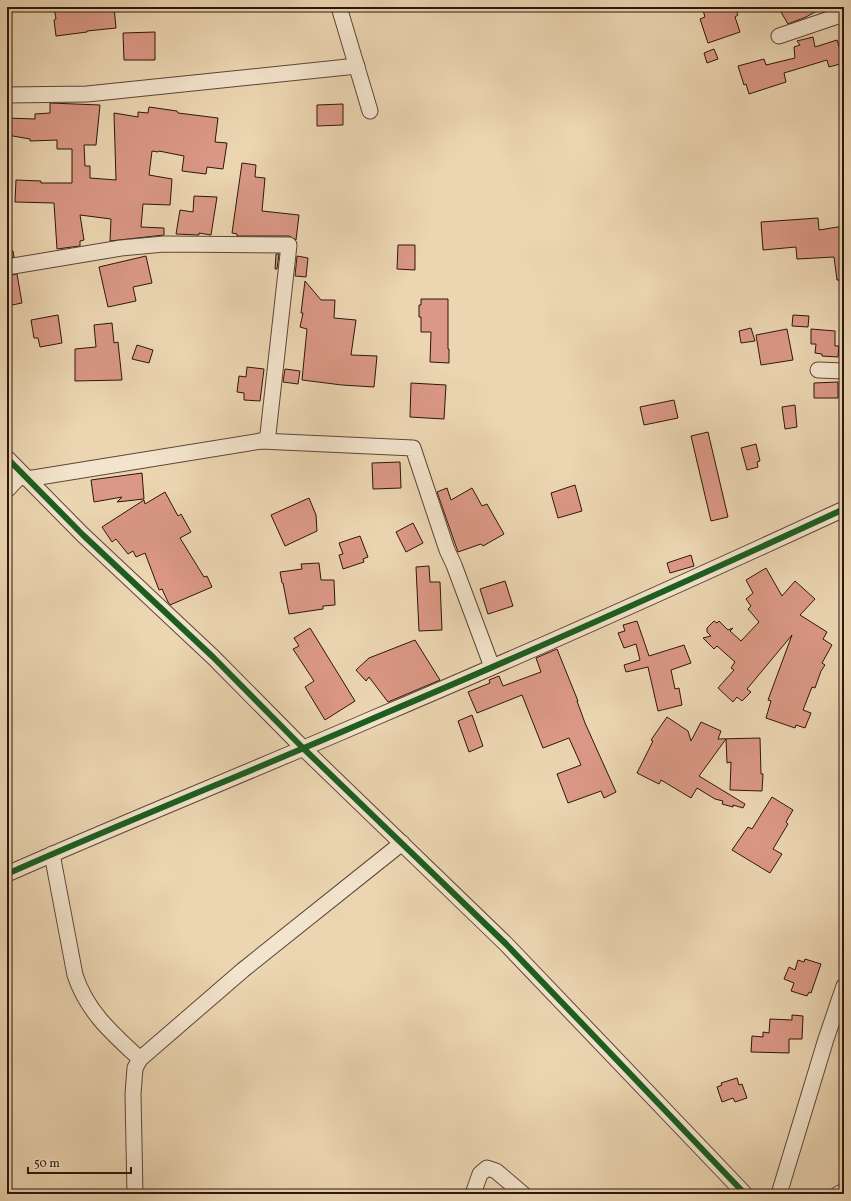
<svg xmlns="http://www.w3.org/2000/svg" width="851" height="1201" viewBox="0 0 851 1201" font-family="Vollkorn,serif">
<style>
.building{fill:#db9886;stroke:#2d160c}
.lines{fill:none;stroke-linecap:round;stroke-linejoin:round}
.street-casing{stroke:#5d4636;stroke-width:17}
.street{stroke:#f3e4cd;stroke-width:15}
.cycleway-casing{stroke:#f3e4cd;stroke-width:8}
.cycleway{stroke:#1b5e20;stroke-width:6}
</style>
<rect width="100%" height="100%" fill="#ecd6b2"/>
<filter id="stains"><feTurbulence type="fractalNoise" baseFrequency=".005" numOctaves="4"/><feColorMatrix values="0 0 0 0 .2 0 0 0 0 .09 0 0 0 0 .02 0 0 0 .5 -.17"/></filter>
<radialGradient id="worn" r=".72"><stop offset=".6" stop-color="#630" stop-opacity="0"/><stop offset="1" stop-color="#630" stop-opacity=".3"/></radialGradient>
<g class="building">
<path d="M54,7H114L116,28L87,31V32L56,36L54,20L56,19Z"/>
<path d="M702,7H734L738,15L735,17L740,32L708,43L700,19L705,17Z"/>
<path d="M778,7H824L806,17L788,24Z"/>
<path d="M155,32V60H124L123,33Z"/>
<path d="M813,37L815,47L837,40L844,63L829,67L827,60L784,73L786,82L749,94L746,84L744,85L738,66L764,59L766,65L795,58L794,47L800,45L797,41Z"/>
<path d="M714,49L718,59L707,63L704,53Z"/>
<path d="M50,103L100,105L96,145H84L85,166H90V178L116,180L114,113L138,117V112L148,113L149,107L177,111L178,113L218,118L215,142L227,143L223,169L207,167L206,174L182,171L184,156L159,151L158,152L152,151L149,175L172,179L170,205L143,204L141,227L164,228V235L110,241L111,219L80,215L84,240L80,241V246L57,249L54,203L15,202L16,180L41,181V183H72V149H57V140L30,141V139L7,135V118L35,119V114L50,113Z"/>
<path d="M343,104V125L317,126V105Z"/>
<path d="M242,163L256,165L255,177L265,178L262,211L299,215L296,240L289,236H237V234L232,233Z"/>
<path d="M194,196L217,197L211,235L199,233V235L176,234L180,210L193,212Z"/>
<path d="M818,218L819,230L844,226V280H837L834,257L797,259L796,247L763,250L761,222Z"/>
<path d="M398,245H415V270L397,269Z"/>
<path d="M7,251H13L14,257L7,258Z"/>
<path d="M276,254H279L277,269H275Z"/>
<path d="M146,256L152,283L133,287L136,301L108,307L99,267Z"/>
<path d="M297,256L308,258L306,277L295,276Z"/>
<path d="M17,274L22,303L7,306V276Z"/>
<path d="M305,281L321,300H335L334,318L356,320L351,355L377,356L374,387L342,385L302,380L307,329L300,327L303,313H301Z"/>
<path d="M421,299H448V349H449V363L430,362L431,332H421V317H419V305H421Z"/>
<path d="M58,315L62,343L40,347L38,338H34L31,320Z"/>
<path d="M793,315L809,316L808,327L792,326Z"/>
<path d="M112,323L114,343L118,342L122,380L75,381V349L96,347L94,325Z"/>
<path d="M751,328L755,341L741,343L739,331Z"/>
<path d="M787,329L793,360L761,365L756,335Z"/>
<path d="M811,329L835,331V346H839L838,357L822,356V354L815,353L816,344H811Z"/>
<path d="M137,345L153,350L149,363L132,359Z"/>
<path d="M247,367L264,369L260,401L244,400V393L237,392L239,376L246,377Z"/>
<path d="M285,369L300,371L298,384L283,382Z"/>
<path d="M838,382V398H814V383Z"/>
<path d="M411,383L446,385L444,419L410,417Z"/>
<path d="M674,400L678,418L644,425L640,407Z"/>
<path d="M795,405L797,427L785,429L782,407Z"/>
<path d="M708,432L728,517L711,521L691,436Z"/>
<path d="M756,444L760,461L757,462L758,467L747,470L741,448Z"/>
<path d="M400,462L401,488L373,489L372,463Z"/>
<path d="M142,473L144,499L117,502L122,497L94,502L91,480Z"/>
<path d="M575,485L582,511L558,518L551,493Z"/>
<path d="M447,488L451,500L472,488L482,506L487,504L504,534L483,546L481,544L458,552L437,492Z"/>
<path d="M165,492L178,516L181,514L191,532L180,538L204,577L207,576L212,587L170,605L168,602L162,589L159,590L145,553L136,557L133,551L128,554L116,539L112,542L102,527L144,500L145,504Z"/>
<path d="M309,498L316,515L317,531L285,546L271,515Z"/>
<path d="M413,523L423,543L406,552L396,532Z"/>
<path d="M360,536L368,557L363,559L364,562L343,569L339,555L343,554L339,543Z"/>
<path d="M691,555L694,566L670,573L667,563Z"/>
<path d="M319,563L321,580H334L335,605L323,606V609L289,614L283,583H282L280,572L302,569L301,564Z"/>
<path d="M429,566L430,582H440L442,630L419,631L416,567Z"/>
<path d="M766,568L782,596L795,581L815,599L800,615L827,632L823,639L832,645L822,663L825,665L821,671L815,688L812,687L803,710L811,713L805,728L796,725L795,728L766,718L771,701L768,700L792,635L747,689L751,692L742,701L737,697L733,702L718,688L734,670L731,668L735,662L717,646L714,649L703,638L711,636L707,632V628L714,621L717,623L719,621L728,630L733,628L730,631L741,641L759,622L748,609L751,606L746,599L753,593L746,580Z"/>
<path d="M505,581L513,606L488,614L480,589Z"/>
<path d="M637,621L649,656L684,645L691,663L671,670L675,689L679,688L682,705L658,711L648,667L626,672L624,665L640,660L636,644L624,648L618,633L625,631L623,625Z"/>
<path d="M310,628L355,701L325,720L305,687L314,681L293,649L299,646L294,638Z"/>
<path d="M415,640L440,680L388,702L369,677L366,681L356,670L369,658Z"/>
<path d="M557,649L578,701H577L585,723L616,792L604,798L601,791L568,803L557,774L581,765L569,738L543,748L522,695L477,713L468,692L490,683L489,680L499,676L503,686L541,672L536,658Z"/>
<path d="M472,715L483,746L469,752L458,721Z"/>
<path d="M667,717L688,731L691,741L701,722L721,731L718,739L760,738L761,774H763L762,791L730,790L731,762L727,763L726,739L699,776L745,804L743,808L733,805V807L722,804L723,801L715,799L697,788L691,798L661,780L659,784L637,773L653,741L651,740Z"/>
<path d="M772,797L793,810L786,822L788,824L773,849L782,854L770,873L732,850L748,827L752,829Z"/>
<path d="M805,959L821,964L811,993L809,992L807,996L791,991L794,983L784,979L789,967L795,970L798,960L804,962Z"/>
<path d="M792,1015L803,1016L802,1039H789V1053L751,1052L752,1036L763,1037V1032L769,1033L770,1019L792,1020Z"/>
<path d="M737,1078L739,1085L742,1084L747,1098L735,1102L733,1098L722,1102L717,1087L722,1085L721,1083Z"/>
</g>
<g class="lines">
<defs>
<g id="street">
<path d="M339,7L370,111"/>
<path d="M779,36L844,14"/>
<path d="M7,95L87,94L357,66"/>
<path d="M7,267L121,248L164,244L289,245L268,434L266,439L261,441L27,479"/>
<path d="M818,370L844,371"/>
<path d="M261,441L413,448L447,550L454,565L492,667"/>
<path d="M7,458L83,535L213,657L303,748L506,944L745,1194"/>
<path d="M7,490L22,474"/>
<path d="M52,854L75,975C87,1012 113,1034 140,1059"/>
<path d="M7,874C129,820 252,771 374,718C532,651 688,581 844,509"/>
<path d="M135,1194L133,1094L135,1068L140,1059L243,970L402,843"/>
<path d="M473,1194L480,1174L487,1168L496,1171L523,1194"/>
<path d="M779,1194L826,1039L844,986"/>
<path d="M838,1194L844,1191"/>
</g>
</defs>
<use href="#street" class="street-casing"/>
<use href="#street" class="street"/>
<defs>
<g id="cycleway">
<path d="M7,458L83,535L213,657L303,748L506,944L745,1194"/>
<path d="M7,874C129,820 252,771 374,718C532,651 688,581 844,509"/>
</g>
</defs>
<use href="#cycleway" class="cycleway-casing"/>
<use href="#cycleway" class="cycleway"/>
</g>
<rect width="851" height="1201" fill="none" stroke="#ecd6b2" stroke-width="24"/>
<rect x="8" y="8" width="835" height="1185" fill="none" stroke="#2d160c" stroke-width="2"/>
<rect x="12" y="12" width="827" height="1177" fill="none" stroke="#2d160c"/>
<path d="M28 1167v6h103v-6" fill="none" stroke="#2d160c" stroke-width="2"/>
<text x="34" y="1167" font-size="12" fill="#2d160c" stroke="#f3e4cd" stroke-width="3" paint-order="stroke">50 m</text>
<rect width="100%" height="100%" filter="url(#stains)"/>
<rect width="100%" height="100%" fill="url(#worn)"/>
</svg>
